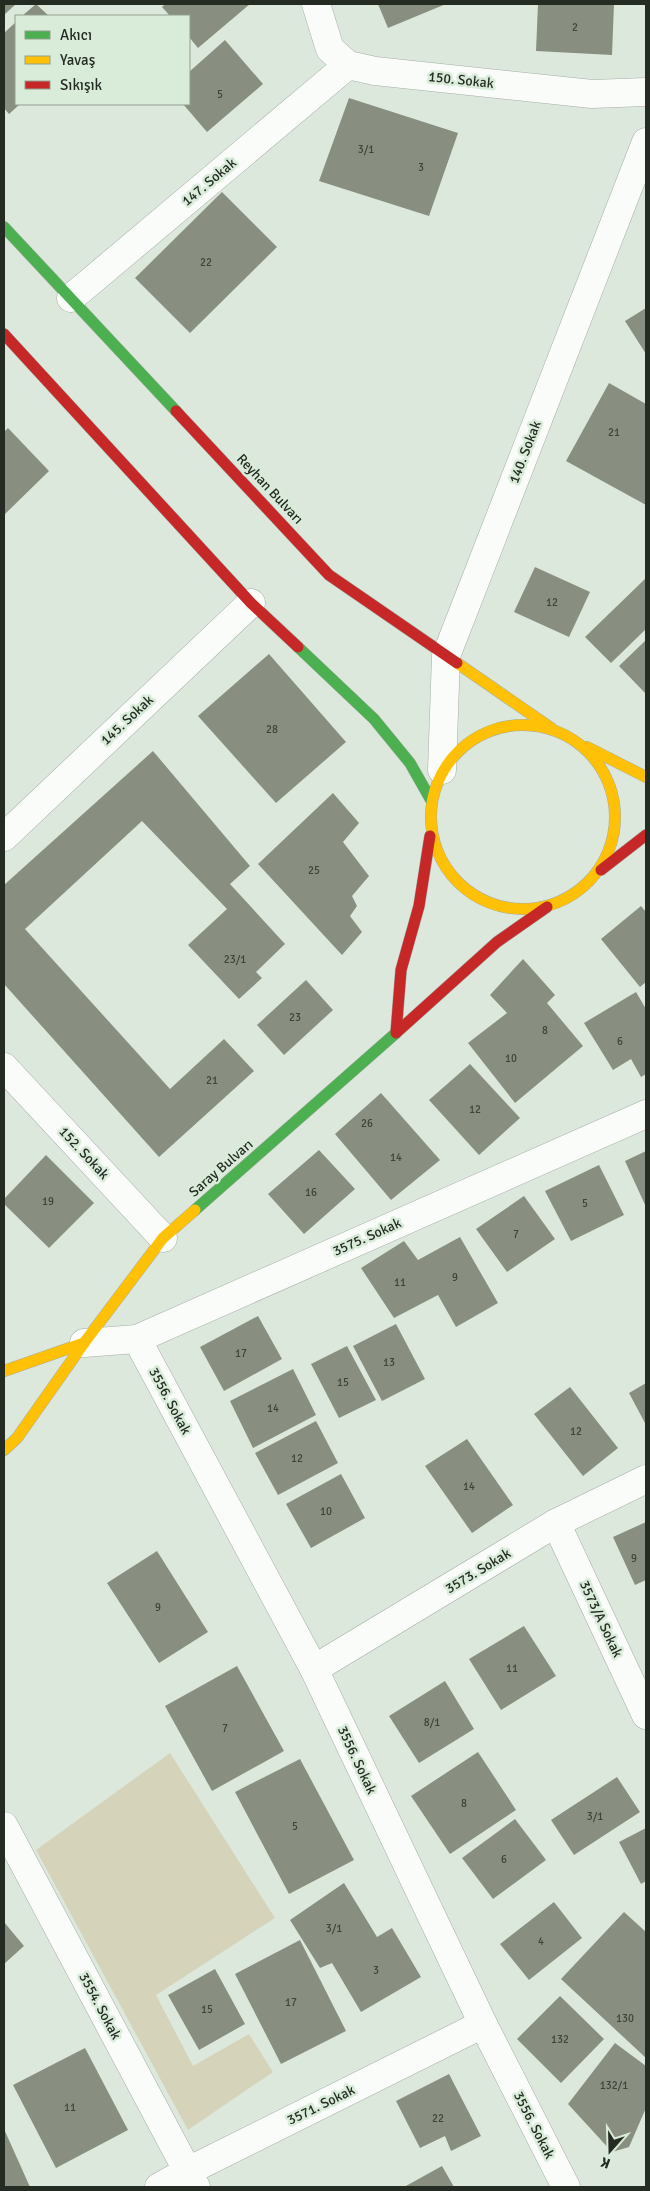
<svg xmlns="http://www.w3.org/2000/svg" width="650" height="2191" viewBox="0 0 650 2191" font-family="Signika,sans-serif">
<style>
.green{fill:#d5d4ba}
.building{fill:#888f80}
.lines{fill:none;stroke-linecap:round;stroke-linejoin:round}
.street-casing{stroke:#a5ada5;stroke-width:29}
.fast-casing{stroke:#a5ada5;stroke-width:12}
.slow-casing{stroke:#a5ada5;stroke-width:12}
.jam-casing{stroke:#a5ada5;stroke-width:12}
.street{stroke:#fafcfa;stroke-width:28}
.fast{stroke:#4caf50;stroke-width:11}
.slow{stroke:#ffc107;stroke-width:11}
.jam{stroke:#c62828;stroke-width:11}
.labels{text-anchor:middle;dominant-baseline:central;stroke-width:5;stroke-linejoin:round;paint-order:stroke}
.number-label{font-size:11px;fill:#3d443a}
.street-label{font-size:14px;fill:#242b23;stroke:#d9ecd9}
</style>
<rect width="100%" height="100%" fill="#dde8dd"/>
<path class="green" d="M170,1753L275,1918L156,1995L193,2066L249,2034L273,2072L188,2130L36,1850Z"/>
<g class="building">
<path d="M4,4H16L4,15Z"/>
<path d="M36,4L49,16H22Z"/>
<path d="M165,4H250L198,48L189,37V16H170L162,7Z"/>
<path d="M378,4H446L388,28Z"/>
<path d="M538,4H614L612,55L536,51Z"/>
<path d="M16,22V104H20L9,114L4,108V33Z"/>
<path d="M225,40L263,84L207,132L183,104H189V72Z"/>
<path d="M349,98L458,133L429,216L319,181Z"/>
<path d="M222,192L277,247L190,333L135,278Z"/>
<path d="M646,308V354L625,321Z"/>
<path d="M609,383L646,404V505L566,461Z"/>
<path d="M8,428L49,471L4,515V432Z"/>
<path d="M535,567L590,592L569,637L514,612Z"/>
<path d="M646,578V629L611,663L585,637Z"/>
<path d="M646,640V694L619,666Z"/>
<path d="M269,654L346,742L276,803L198,716Z"/>
<path d="M153,751L250,866L230,884L285,944L256,972L262,978L239,999L188,945L227,909L142,821L25,929L170,1089L224,1039L254,1071L159,1157L4,984V885Z"/>
<path d="M333,793L359,823L343,842L369,876L352,896L357,906L350,916L362,932L342,955L258,864Z"/>
<path d="M641,906L646,912V982L640,987L601,939Z"/>
<path d="M523,959L555,995L547,1003L583,1046L515,1103L468,1043L507,1013L490,995Z"/>
<path d="M306,980L333,1010L284,1055L257,1025Z"/>
<path d="M636,992L646,1009V1074L641,1077L631,1059L613,1070L584,1023Z"/>
<path d="M470,1064L520,1118L479,1155L429,1100Z"/>
<path d="M381,1093L440,1160L391,1200L335,1134Z"/>
<path d="M319,1150L355,1189L304,1234L268,1194Z"/>
<path d="M646,1151V1207L625,1161Z"/>
<path d="M46,1155L94,1203L49,1248L4,1204V1199Z"/>
<path d="M599,1165L624,1215L571,1241L545,1191Z"/>
<path d="M524,1196L555,1239L507,1272L476,1229Z"/>
<path d="M460,1237L498,1303L456,1327L438,1295L394,1318L361,1268L404,1241L418,1260Z"/>
<path d="M258,1316L282,1359L224,1391L200,1347Z"/>
<path d="M396,1324L425,1379L382,1401L353,1346Z"/>
<path d="M347,1346L376,1400L339,1418L311,1364Z"/>
<path d="M293,1369L316,1415L253,1448L230,1401Z"/>
<path d="M646,1383V1425L629,1393Z"/>
<path d="M570,1387L618,1448L583,1476L534,1414Z"/>
<path d="M316,1421L338,1463L278,1495L255,1453Z"/>
<path d="M467,1439L513,1505L472,1533L425,1466Z"/>
<path d="M341,1474L365,1518L311,1548L286,1504Z"/>
<path d="M646,1522V1580L635,1585L613,1537Z"/>
<path d="M157,1551L208,1632L159,1663L107,1583Z"/>
<path d="M524,1626L556,1676L501,1710L469,1659Z"/>
<path d="M237,1666L284,1751L212,1791L165,1706Z"/>
<path d="M445,1681L474,1729L419,1763L389,1716Z"/>
<path d="M478,1752L516,1810L450,1854L411,1796Z"/>
<path d="M300,1759L354,1860L289,1894L235,1792Z"/>
<path d="M617,1777L640,1812L574,1855L551,1820Z"/>
<path d="M515,1819L546,1860L493,1899L462,1858Z"/>
<path d="M646,1828V1881L641,1884L619,1842Z"/>
<path d="M344,1883L377,1937L392,1928L421,1977L361,2012L332,1963L320,1968L290,1920Z"/>
<path d="M554,1902L582,1938L529,1980L500,1944Z"/>
<path d="M624,1912L646,1932V2058L561,1979Z"/>
<path d="M4,1922L24,1946L4,1964Z"/>
<path d="M300,1940L346,2031L281,2064L235,1974Z"/>
<path d="M215,1969L245,2024L199,2050L168,1995Z"/>
<path d="M560,1996L604,2039L561,2083L517,2039Z"/>
<path d="M615,2043L646,2066V2108L629,2147L612,2152L568,2104Z"/>
<path d="M85,2048L128,2130L56,2168L13,2085Z"/>
<path d="M449,2074L481,2136L451,2151L445,2136L420,2148L396,2101Z"/>
<path d="M4,2129L30,2187H4Z"/>
<path d="M442,2166L454,2187H404Z"/>
</g>
<g class="lines">
<defs>
<g id="street">
<path d="M316,4L330,49L348,65L375,71L592,94L646,92"/>
<path d="M71,298L348,65"/>
<path d="M442,770L446,656L646,142"/>
<path d="M4,837L251,603"/>
<path d="M4,1067L163,1238"/>
<path d="M137,1339L314,1669L483,2024L566,2187"/>
<path d="M84,1343L137,1339L646,1114"/>
<path d="M556,1523L646,1715"/>
<path d="M314,1669L556,1523L646,1479"/>
<path d="M4,1826L196,2187"/>
<path d="M159,2187L188,2171L483,2024"/>
</g>
<g id="fast">
<path d="M4,227L176,411"/>
<path d="M298,647L374,719L410,763L431,800"/>
<path d="M195,1210L396,1033"/>
</g>
<g id="slow">
<path d="M457,663L551,728"/>
<circle cx="523" cy="817" r="92"/>
<path d="M587,747L646,777"/>
<path d="M4,1371L84,1343"/>
<path d="M4,1450L17,1438L84,1343L163,1238L195,1210"/>
</g>
<g id="jam">
<path d="M4,334L251,603L298,647"/>
<path d="M176,411L329,575L457,663"/>
<path d="M430,836L419,906L401,970L396,1033L497,942L547,907"/>
<path d="M601,870L646,835"/>
</g>
</defs>
<use href="#street" class="street-casing"/>
<use href="#fast" class="fast-casing"/>
<use href="#slow" class="slow-casing"/>
<use href="#jam" class="jam-casing"/>
<use href="#street" class="street"/>
<use href="#fast" class="fast"/>
<use href="#slow" class="slow"/>
<use href="#jam" class="jam"/>
</g>
<g class="labels">
<g class="number-label">
<text x="575" y="27">2</text>
<text x="220" y="94">5</text>
<text x="366" y="149">3/1</text>
<text x="421" y="167">3</text>
<text x="206" y="262">22</text>
<text x="614" y="432">21</text>
<text x="552" y="602">12</text>
<text x="272" y="729">28</text>
<text x="314" y="870">25</text>
<text x="235" y="959">23/1</text>
<text x="295" y="1017">23</text>
<text x="545" y="1030">8</text>
<text x="620" y="1041">6</text>
<text x="511" y="1058">10</text>
<text x="212" y="1080">21</text>
<text x="475" y="1109">12</text>
<text x="367" y="1123">26</text>
<text x="396" y="1157">14</text>
<text x="311" y="1192">16</text>
<text x="48" y="1201">19</text>
<text x="585" y="1203">5</text>
<text x="516" y="1234">7</text>
<text x="455" y="1277">9</text>
<text x="400" y="1282">11</text>
<text x="241" y="1353">17</text>
<text x="389" y="1362">13</text>
<text x="343" y="1382">15</text>
<text x="273" y="1408">14</text>
<text x="576" y="1431">12</text>
<text x="297" y="1458">12</text>
<text x="469" y="1486">14</text>
<text x="326" y="1511">10</text>
<text x="634" y="1558">9</text>
<text x="158" y="1607">9</text>
<text x="512" y="1668">11</text>
<text x="432" y="1722">8/1</text>
<text x="225" y="1728">7</text>
<text x="464" y="1803">8</text>
<text x="595" y="1816">3/1</text>
<text x="295" y="1826">5</text>
<text x="504" y="1859">6</text>
<text x="334" y="1928">3/1</text>
<text x="541" y="1941">4</text>
<text x="376" y="1970">3</text>
<text x="291" y="2002">17</text>
<text x="207" y="2009">15</text>
<text x="625" y="2018">130</text>
<text x="560" y="2039">132</text>
<text x="614" y="2085">132/1</text>
<text x="70" y="2107">11</text>
<text x="438" y="2118">22</text>
</g>
<g class="street-label">
<text transform="translate(461 80) rotate(6)">150. Sokak</text>
<text transform="translate(209 182) rotate(-40)">147. Sokak</text>
<text transform="translate(525 452) rotate(-69)">140. Sokak</text>
<text transform="translate(270 489) rotate(47)">Reyhan Bulvarı</text>
<text transform="translate(127 720) rotate(-43)">145. Sokak</text>
<text transform="translate(84 1153) rotate(47)">152. Sokak</text>
<text transform="translate(221 1168) rotate(-41)">Saray Bulvarı</text>
<text transform="translate(367 1237) rotate(-24)">3575. Sokak</text>
<text transform="translate(170 1401) rotate(62)">3556. Sokak</text>
<text transform="translate(478 1571) rotate(-31)">3573. Sokak</text>
<text transform="translate(601 1619) rotate(65)">3573/A Sokak</text>
<text transform="translate(357 1760) rotate(65)">3556. Sokak</text>
<text transform="translate(100 2006) rotate(62)">3554. Sokak</text>
<text transform="translate(321 2105) rotate(-26)">3571. Sokak</text>
<text transform="translate(534 2125) rotate(63)">3556. Sokak</text>
</g>
</g>
<rect width="650" height="2191" fill="none" stroke="#242b23" stroke-width="10"/>
<rect x="15" y="15" width="175" height="90" fill="#d9ecd9" stroke="#919f90"/>
<rect x="25" y="31" width="25" height="8" fill="#4caf50" stroke="#919f90"/>
<text x="60" y="40" font-size="15" fill="#242b23">Akıcı</text>
<rect x="25" y="56" width="25" height="8" fill="#ffc107" stroke="#919f90"/>
<text x="60" y="65" font-size="15" fill="#242b23">Yavaş</text>
<rect x="25" y="81" width="25" height="8" fill="#c62828" stroke="#919f90"/>
<text x="60" y="90" font-size="15" fill="#242b23">Sıkışık</text>
<g transform="translate(610 2151) rotate(200)" stroke="#d9ecd9" stroke-width="4" paint-order="stroke">
<path d="M0-4L9 19L0 12L-9 19Z" fill="#242b23"/>
<text y="-8" font-size="14" font-weight="bold" text-anchor="middle" fill="#242b23">K</text>
</g>
</svg>
